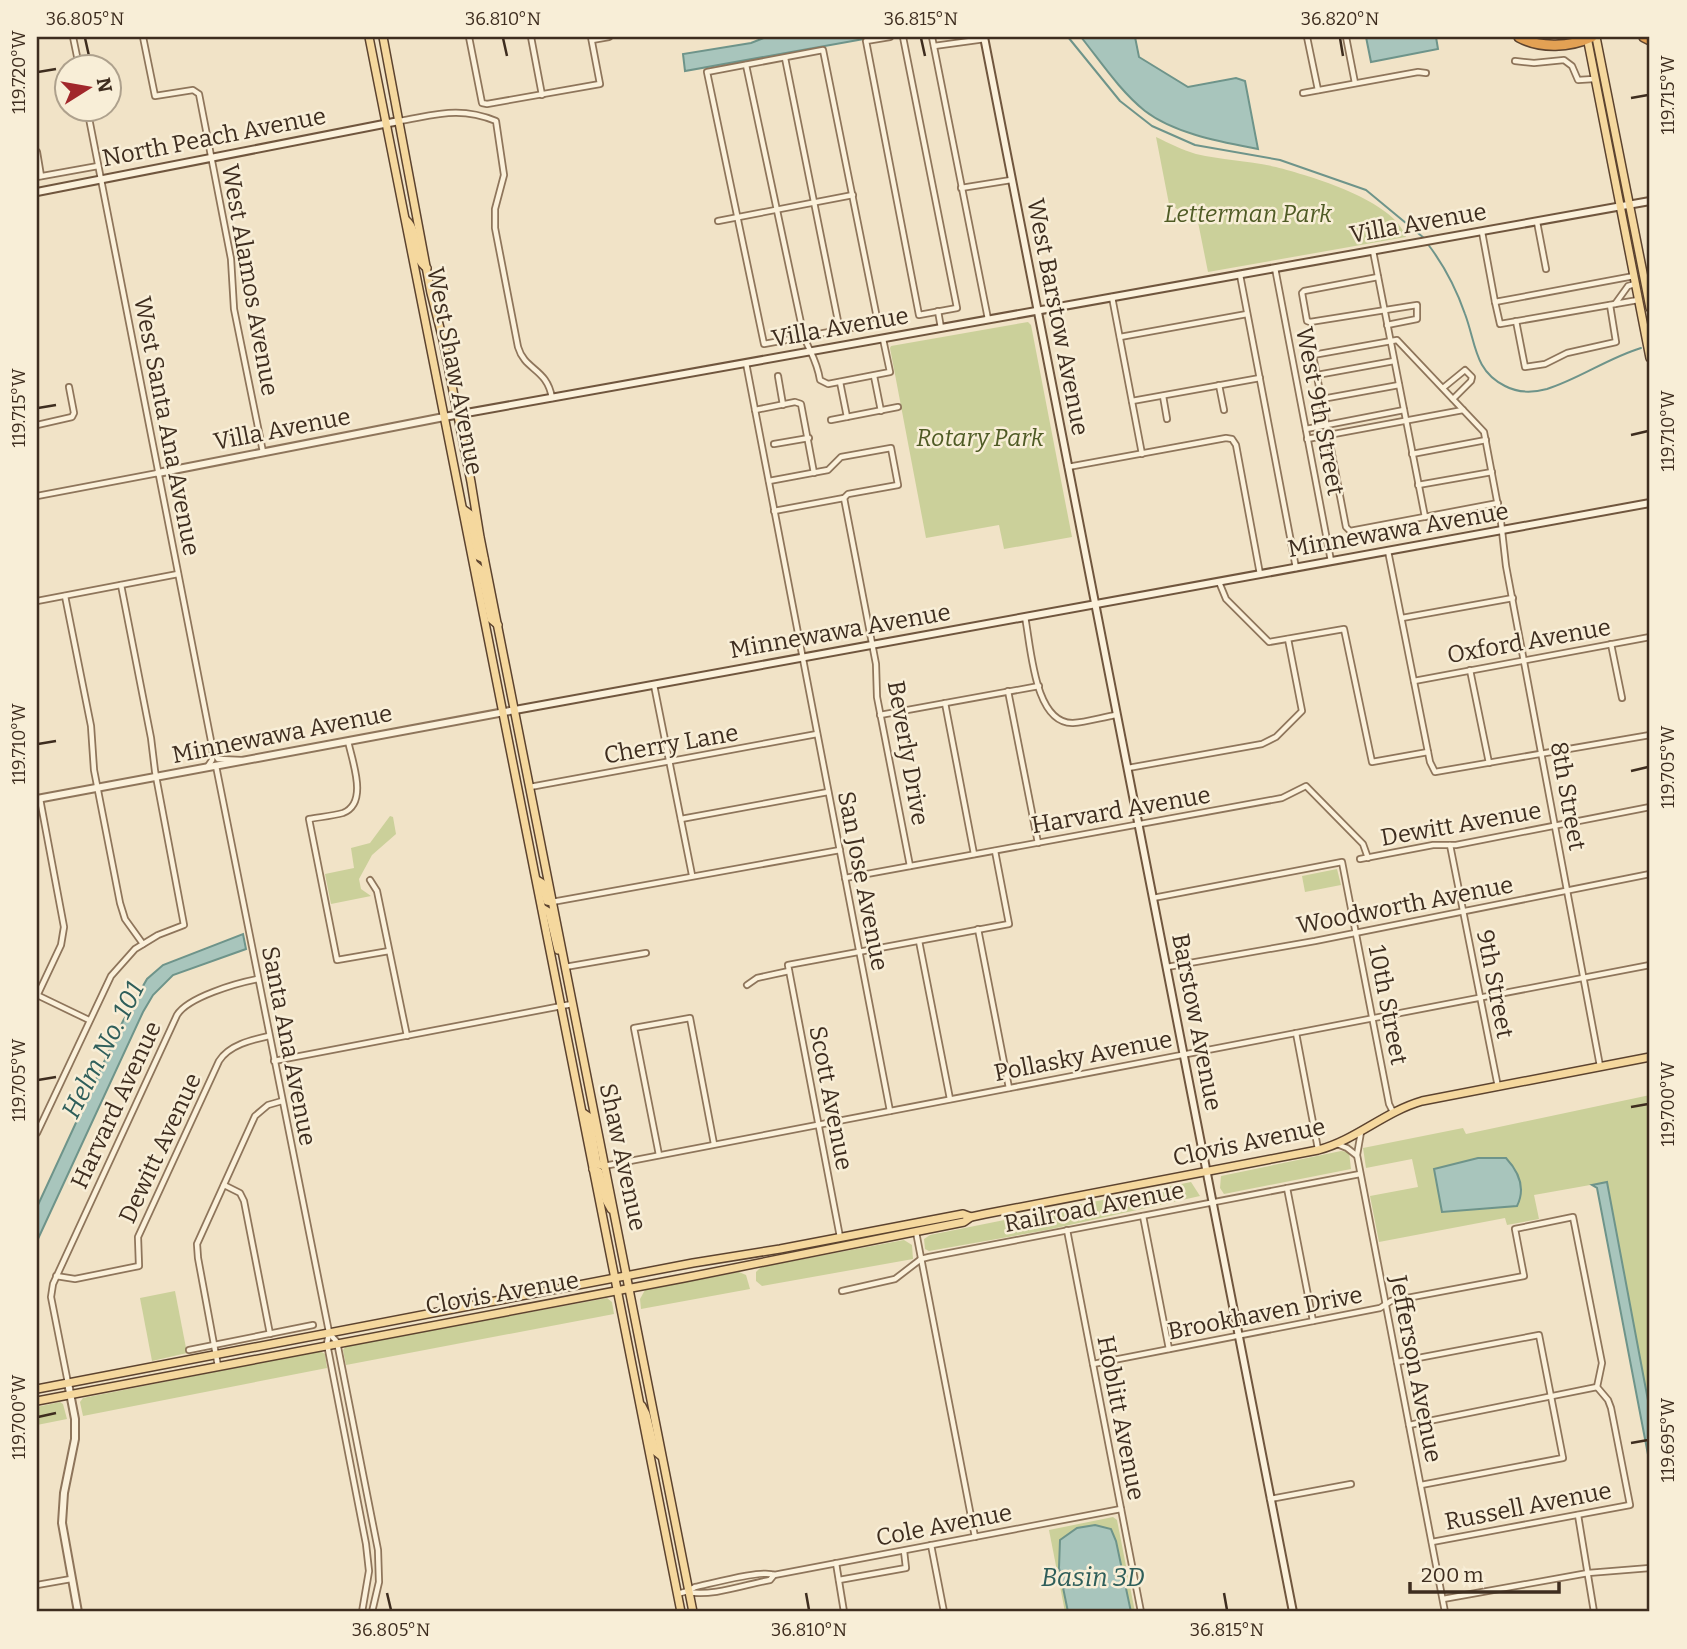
<svg xmlns="http://www.w3.org/2000/svg" width="1687" height="1649" viewBox="0 0 1687 1649" font-family="Bitter,serif">
<style>
.green{fill:#cbd09a}
.water{fill:#a8c5bc;stroke:#6e948a;stroke-width:2}
.lines{fill:none;stroke-linecap:round;stroke-linejoin:round}
.stream{stroke:#6e948a;stroke-width:2}
.minor-casing{stroke:#8e755b;stroke-width:8}
.tertiary-casing{stroke:#8e755b;stroke-width:10}
.secondary-casing{stroke:#70563e;stroke-width:10}
.primary-casing{stroke:#5c432f;stroke-width:10}
.motorway-casing{stroke:#5c432f;stroke-width:12}
.minor{stroke:#fbf1db;stroke-width:4.5}
.tertiary{stroke:#fbf1db;stroke-width:6}
.secondary{stroke:#fbf1db;stroke-width:6}
.primary{stroke:#f5d89e;stroke-width:7}
.motorway{stroke:#e3a154;stroke-width:9}
.ticks{fill:none;stroke:#3e2d1f;stroke-width:2.5}
.labels{text-anchor:middle;dominant-baseline:central;stroke-width:5;stroke-linejoin:round;paint-order:stroke}
.street-label{font-size:24px;fill:#3e2d1f;stroke:#f8eed7}
.park-label{font-size:24px;font-style:italic;fill:#4f5b25;stroke:#f8eed7}
.water-label{font-size:26px;font-style:italic;fill:#2e5e5a;stroke:#f8eed7}
.neatline{fill:none;stroke:#3e2d1f;stroke-width:2.5}
.ticks-label{font-size:18px;text-anchor:middle;fill:#3e2d1f}
</style>
<rect width="100%" height="100%" fill="#f1e3c7"/>
<g class="green">
<path d="M1156,137C1169,143 1182,150 1196,154C1222,160 1250,161 1276,167C1310,176 1394,200 1406,237L1208,272L1198,222L1169,204Z"/>
<path d="M1028,322L1031,325L1072,537L1004,549L999,525L926,538L890,348L891,346Z"/>
<path d="M390,816L393,817L396,834L372,855L359,879L361,889L371,896L331,904L325,874L354,868L351,848L370,843Z"/>
<path d="M1337,869L1341,885L1305,892L1302,876Z"/>
<path d="M1650,1095V1411L1607,1182L1534,1195L1539,1219L1507,1225L1505,1218L1379,1242L1370,1196L1418,1187L1412,1159L1366,1168L1363,1148L1463,1128L1466,1134Z"/>
<path d="M1341,1151L1349,1152L1351,1169L1224,1194L1220,1188L1221,1176Z"/>
<path d="M1191,1182L1200,1196L1047,1230L929,1251L925,1249L924,1239L930,1235Z"/>
<path d="M904,1240L912,1245L913,1259L762,1286L756,1281V1272L761,1267Z"/>
<path d="M739,1272L746,1275L750,1289L641,1309L640,1299L645,1290Z"/>
<path d="M175,1291L187,1353L152,1361L140,1298Z"/>
<path d="M607,1298L612,1302L614,1314L346,1365L343,1350L346,1346Z"/>
<path d="M320,1351L325,1354L327,1368L83,1416L80,1402L83,1398Z"/>
<path d="M60,1402L63,1404L67,1419L37,1425V1407Z"/>
<path d="M1113,1517L1117,1520L1135,1612H1065L1049,1530Z"/>
</g>
<g class="water">
<path d="M766,37H875L685,71L683,54L751,43Z"/>
<path d="M1081,37H1135L1139,57L1188,87L1236,78L1245,81L1258,149C1222,142 1175,134 1145,111C1120,91 1101,62 1081,37Z"/>
<path d="M1366,37H1436L1438,49L1371,62Z"/>
<path d="M243,934L246,949L173,975L153,995L143,1012L37,1241V1207L123,1021L147,979L163,965Z"/>
<path d="M1478,1158H1506C1519,1172 1526,1188 1517,1206L1442,1212L1434,1169Z"/>
<path d="M1607,1182L1650,1411V1465L1597,1188L1592,1185Z"/>
<path d="M1095,1525L1111,1529L1116,1541L1131,1612H1068L1059,1568L1060,1540L1077,1528Z"/>
</g>
<g class="lines">
<g class="stream">
<path d="M1068,37L1120,101L1152,126L1195,145L1280,160L1366,190L1424,238"/>
<path d="M1427,243C1444,265 1456,288 1465,314C1476,343 1474,371 1505,386C1518,393 1532,393 1547,389C1579,379 1608,358 1641,348"/>
</g>
<defs>
<g id="minor">
<path d="M73,37L79,66"/>
<path d="M143,37L155,96L193,90L199,94L231,259L234,309L263,452"/>
<path d="M469,37L482,103L487,104L600,84L591,37"/>
<path d="M531,37L542,95"/>
<path d="M890,37L866,41L919,315L957,308L903,37"/>
<path d="M932,37L988,319"/>
<path d="M1307,37L1318,90"/>
<path d="M1346,37L1355,83"/>
<path d="M592,40L609,37"/>
<path d="M934,46L985,39"/>
<path d="M823,50L878,323L764,344L707,72Z"/>
<path d="M785,58L840,331"/>
<path d="M1515,61L1534,63L1564,60L1572,66L1578,80L1594,79"/>
<path d="M746,65L804,337C811,354 817,361 820,380L828,384L890,372L883,339"/>
<path d="M1303,93L1418,72L1426,73"/>
<path d="M87,108L213,751L212,760L208,766"/>
<path d="M399,121C436,115 459,106 496,121L504,175L495,209V228L518,347C525,371 547,368 552,398"/>
<path d="M37,152L41,176"/>
<path d="M37,177L98,166"/>
<path d="M961,188L1011,180"/>
<path d="M718,221L853,195"/>
<path d="M1537,222L1546,269"/>
<path d="M1482,232L1495,302L1634,276"/>
<path d="M1373,251L1425,517"/>
<path d="M1275,268L1331,561"/>
<path d="M1240,275L1296,568"/>
<path d="M1378,277L1304,291L1302,293L1307,321L1310,322L1417,305V319L1387,325"/>
<path d="M1635,284L1628,286L1615,304L1638,300"/>
<path d="M1112,297L1142,454"/>
<path d="M1495,302L1500,324L1615,304"/>
<path d="M938,311L941,328"/>
<path d="M1516,321L1525,367L1545,364L1567,353L1616,342L1610,305"/>
<path d="M1120,337L1247,314"/>
<path d="M1310,340L1346,527L1350,531L1498,503"/>
<path d="M1313,355L1397,340L1484,432L1501,522L1506,566L1600,1066"/>
<path d="M746,363L890,1111"/>
<path d="M1317,375L1394,361"/>
<path d="M778,376L783,405"/>
<path d="M874,376L881,411"/>
<path d="M840,382L847,417"/>
<path d="M1219,385L1224,410"/>
<path d="M1443,388L1465,370L1472,377L1471,381L1453,399"/>
<path d="M1163,396L1167,419"/>
<path d="M1322,399L1399,385"/>
<path d="M1132,401L1260,378"/>
<path d="M755,410L795,402L801,404L814,473"/>
<path d="M831,420L898,407"/>
<path d="M37,425L72,417L74,413L69,387"/>
<path d="M1306,429L1404,410"/>
<path d="M1307,439L1463,410"/>
<path d="M774,444L809,438"/>
<path d="M1412,454L1486,440"/>
<path d="M1068,467L1226,438L1232,439L1236,445L1260,574"/>
<path d="M769,481L828,470L841,457L891,448L898,485L848,494L844,498L774,511"/>
<path d="M1418,485L1492,472"/>
<path d="M37,496L158,473"/>
<path d="M844,498L876,664L877,697L910,866"/>
<path d="M1388,551L1430,762L1435,772L1650,735"/>
<path d="M1219,582L1226,599L1269,642L1344,629L1372,762L1428,752"/>
<path d="M65,596L91,726L94,770L120,903L125,919L143,944"/>
<path d="M37,601L178,574"/>
<path d="M1025,617C1031,646 1034,724 1073,723C1087,722 1103,717 1116,715"/>
<path d="M1402,618L1513,598"/>
<path d="M1611,644L1622,698"/>
<path d="M1470,670L1489,763"/>
<path d="M1414,681L1650,637"/>
<path d="M654,685L692,875"/>
<path d="M1008,691L1038,843"/>
<path d="M945,703L974,854"/>
<path d="M880,715L1039,686"/>
<path d="M348,741C352,761 369,803 343,813C332,816 320,817 309,819L337,960L389,951"/>
<path d="M213,752L218,759L242,760"/>
<path d="M216,766L329,1332L327,1344L366,1544L369,1571L362,1612"/>
<path d="M1128,768L1262,744L1276,737L1302,711L1288,639"/>
<path d="M530,787L817,734"/>
<path d="M681,819L828,792"/>
<path d="M1450,845L1498,1087"/>
<path d="M1360,859L1433,845H1456L1650,807"/>
<path d="M845,878L1282,798L1306,786L1363,844L1368,858"/>
<path d="M370,880L377,891L407,1036"/>
<path d="M1153,898L1342,862L1389,1104L1393,1112"/>
<path d="M552,902L840,850"/>
<path d="M978,929L1009,1088"/>
<path d="M919,941L950,1099"/>
<path d="M565,967L646,953"/>
<path d="M1167,967L1315,941L1650,874"/>
<path d="M747,985L757,978L789,971"/>
<path d="M37,995L89,1020"/>
<path d="M37,996L61,945L64,927L40,799"/>
<path d="M1296,1033L1318,1149"/>
<path d="M274,1061L572,1004"/>
<path d="M1361,1132L1357,1155L1445,1612"/>
<path d="M37,1133L111,976L135,949L158,935L184,925L155,771L151,738L121,585"/>
<path d="M1337,1144L1347,1148L1356,1155"/>
<path d="M659,1155L634,1028L690,1018L714,1144"/>
<path d="M604,1166L1650,965"/>
<path d="M224,1185L240,1193L244,1201L270,1334"/>
<path d="M1287,1188L1313,1321"/>
<path d="M1143,1216L1169,1349"/>
<path d="M1067,1230L1141,1612"/>
<path d="M916,1232L975,1537"/>
<path d="M840,1237L788,965L1009,924L995,851"/>
<path d="M56,1276L75,1279L139,1266L138,1237L219,1061C229,1045 251,1040 269,1036"/>
<path d="M842,1291L895,1279L921,1259L929,1257L1360,1174"/>
<path d="M329,1333L337,1342L378,1550L379,1582L372,1612"/>
<path d="M189,1350L313,1325"/>
<path d="M1397,1362L1539,1335L1563,1458L1421,1485"/>
<path d="M1093,1364L1380,1308L1391,1301L1524,1276L1515,1229L1573,1217L1602,1363L1597,1387L1608,1400L1611,1408L1630,1505L1432,1542"/>
<path d="M218,1366L198,1258L197,1244L255,1116L268,1105L282,1101"/>
<path d="M68,1383L51,1297L53,1284L177,1015C188,997 237,983 258,979"/>
<path d="M1409,1425L1597,1387"/>
<path d="M1270,1499L1351,1484"/>
<path d="M1578,1515L1594,1612"/>
<path d="M931,1545L944,1612"/>
<path d="M836,1563L844,1612"/>
<path d="M839,1580L906,1568L904,1551"/>
<path d="M37,1585L71,1579"/>
<path d="M688,1592C711,1597 747,1584 770,1580L774,1575"/>
<path d="M677,1594L688,1591L695,1587C710,1584 764,1569 774,1575L1121,1509"/>
<path d="M1443,1599L1588,1573L1650,1568"/>
</g>
<g id="tertiary">
<path d="M158,473L444,417"/>
<path d="M37,799L515,710"/>
<path d="M68,1383L75,1419V1439L64,1493L62,1523L78,1612"/>
</g>
<g id="secondary">
<path d="M984,37L1293,1612"/>
<path d="M37,192L399,121"/>
<path d="M444,417L1650,201"/>
<path d="M515,710L1650,503"/>
</g>
<g id="primary">
<path d="M369,37L681,1612"/>
<path d="M383,37L431,293L443,340L471,482L480,537L693,1612"/>
<path d="M1587,37L1650,358"/>
<path d="M1596,37L1650,308"/>
<path d="M406,220C420,232 411,259 427,268"/>
<path d="M463,509L470,514L478,556L484,559"/>
<path d="M474,564L481,570L491,619L498,625"/>
<path d="M537,880L542,883L547,901L552,902"/>
<path d="M542,908L549,912L558,950"/>
<path d="M583,1113L589,1117L597,1164L604,1166"/>
<path d="M593,1169L599,1172L606,1200L611,1209"/>
<path d="M37,1389L693,1263L780,1249L963,1214L971,1217"/>
<path d="M37,1401L684,1278L964,1222L971,1217L985,1214L1318,1150C1356,1140 1384,1112 1422,1101L1650,1057"/>
<path d="M642,1406L646,1414L655,1451L661,1456"/>
</g>
<g id="motorway">
<path d="M1519,37C1541,49 1570,47 1592,37"/>
<path d="M1644,37L1650,40"/>
</g>
</defs>
<use href="#minor" class="minor-casing"/>
<use href="#tertiary" class="tertiary-casing"/>
<use href="#secondary" class="secondary-casing"/>
<use href="#primary" class="primary-casing"/>
<use href="#motorway" class="motorway-casing"/>
<use href="#minor" class="minor"/>
<use href="#tertiary" class="tertiary"/>
<use href="#secondary" class="secondary"/>
<use href="#primary" class="primary"/>
<use href="#motorway" class="motorway"/>
</g>
<path class="ticks" d="M85,38L89,56M503,38L507,56M921,38L925,56M1340,38L1343,56M38,72L56,69M1631,98L1648,95M38,408L56,405M1631,435L1648,431M38,744L56,741M1631,771L1648,767M38,1080L56,1077M1631,1107L1648,1104M38,1417L56,1413M1631,1443L1648,1440M387,1593L391,1610M806,1593L809,1610M1224,1593L1227,1610"/>
<g class="labels">
<g class="street-label">
<text transform="translate(214 137) rotate(-11)">North Peach Avenue</text>
<text transform="translate(1418 223) rotate(-10)">Villa Avenue</text>
<text transform="translate(250 280) rotate(80)">West Alamos Avenue</text>
<text transform="translate(1058 317) rotate(79)">West Barstow Avenue</text>
<text transform="translate(840 327) rotate(-10)">Villa Avenue</text>
<text transform="translate(455 371) rotate(79)">West Shaw Avenue</text>
<text transform="translate(1320 411) rotate(79)">West 9th Street</text>
<text transform="translate(167 426) rotate(79)">West Santa Ana Avenue</text>
<text transform="translate(282 429) rotate(-11)">Villa Avenue</text>
<text transform="translate(1398 530) rotate(-10)">Minnewawa Avenue</text>
<text transform="translate(840 631) rotate(-10)">Minnewawa Avenue</text>
<text transform="translate(1529 641) rotate(-10)">Oxford Avenue</text>
<text transform="translate(282 734) rotate(-11)">Minnewawa Avenue</text>
<text transform="translate(671 744) rotate(-10)">Cherry Lane</text>
<text transform="translate(908 753) rotate(80)">Beverly Drive</text>
<text transform="translate(1568 796) rotate(80)">8th Street</text>
<text transform="translate(1121 810) rotate(-10)">Harvard Avenue</text>
<text transform="translate(1461 824) rotate(-10)">Dewitt Avenue</text>
<text transform="translate(863 881) rotate(79)">San Jose Avenue</text>
<text transform="translate(1405 905) rotate(-11)">Woodworth Avenue</text>
<text transform="translate(1495 984) rotate(79)">9th Street</text>
<text transform="translate(1388 1005) rotate(79)">10th Street</text>
<text transform="translate(1197 1022) rotate(79)">Barstow Avenue</text>
<text transform="translate(289 1046) rotate(79)">Santa Ana Avenue</text>
<text transform="translate(1083 1056) rotate(-11)">Pollasky Avenue</text>
<text transform="translate(831 1098) rotate(79)">Scott Avenue</text>
<text transform="translate(116 1105) rotate(-65)">Harvard Avenue</text>
<text transform="translate(1249 1142) rotate(-12)">Clovis Avenue</text>
<text transform="translate(160 1148) rotate(-65)">Dewitt Avenue</text>
<text transform="translate(623 1157) rotate(78)">Shaw Avenue</text>
<text transform="translate(1094 1207) rotate(-11)">Railroad Avenue</text>
<text transform="translate(502 1293) rotate(-10)">Clovis Avenue</text>
<text transform="translate(1265 1313) rotate(-11)">Brookhaven Drive</text>
<text transform="translate(1416 1369) rotate(79)">Jefferson Avenue</text>
<text transform="translate(1121 1418) rotate(79)">Hoblitt Avenue</text>
<text transform="translate(1528 1506) rotate(-11)">Russell Avenue</text>
<text transform="translate(944 1525) rotate(-11)">Cole Avenue</text>
</g>
<g class="park-label">
<text x="1248" y="214">Letterman Park</text>
<text x="980" y="438">Rotary Park</text>
</g>
<g class="water-label">
<text transform="translate(103 1050) rotate(-63)">Helm No. 101</text>
<text x="1093" y="1577">Basin 3D</text>
</g>
</g>
<rect width="1687" height="1649" fill="none" stroke="#f8eed7" stroke-width="77"/>
<g transform="translate(88 88) rotate(79)"><circle r="33" fill="#f8eed7" stroke="#aea18d" stroke-width="2"/>
<path d="M0-5L12 26L0 18L-12 26Z" fill="#a1272b"/>
<text y="-10" font-size="19" font-weight="bold" text-anchor="middle" fill="#3e2d1f">N</text>
</g>
<path d="M1410 1582v10h149v-10" fill="none" stroke="#3e2d1f" stroke-width="3.5"/>
<text x="1421" y="1582" font-size="21" fill="#3e2d1f" stroke="#f8eed7" stroke-width="5" paint-order="stroke">200 m</text>
<rect x="38" y="38" width="1610" height="1572" class="neatline"/>
<g class="ticks-label">
<text x="85" y="25">36.805°N</text>
<text x="503" y="25">36.810°N</text>
<text x="921" y="25">36.815°N</text>
<text x="1340" y="25">36.820°N</text>
<text transform="translate(19 72) rotate(-90)" y="6">119.720°W</text>
<text transform="translate(1668 95) rotate(-90)" y="6">119.715°W</text>
<text transform="translate(19 408) rotate(-90)" y="6">119.715°W</text>
<text transform="translate(1668 431) rotate(-90)" y="6">119.710°W</text>
<text transform="translate(19 744) rotate(-90)" y="6">119.710°W</text>
<text transform="translate(1668 767) rotate(-90)" y="6">119.705°W</text>
<text transform="translate(19 1080) rotate(-90)" y="6">119.705°W</text>
<text transform="translate(1668 1104) rotate(-90)" y="6">119.700°W</text>
<text transform="translate(19 1417) rotate(-90)" y="6">119.700°W</text>
<text transform="translate(1668 1440) rotate(-90)" y="6">119.695°W</text>
<text x="391" y="1636">36.805°N</text>
<text x="809" y="1636">36.810°N</text>
<text x="1227" y="1636">36.815°N</text>
</g>
</svg>
